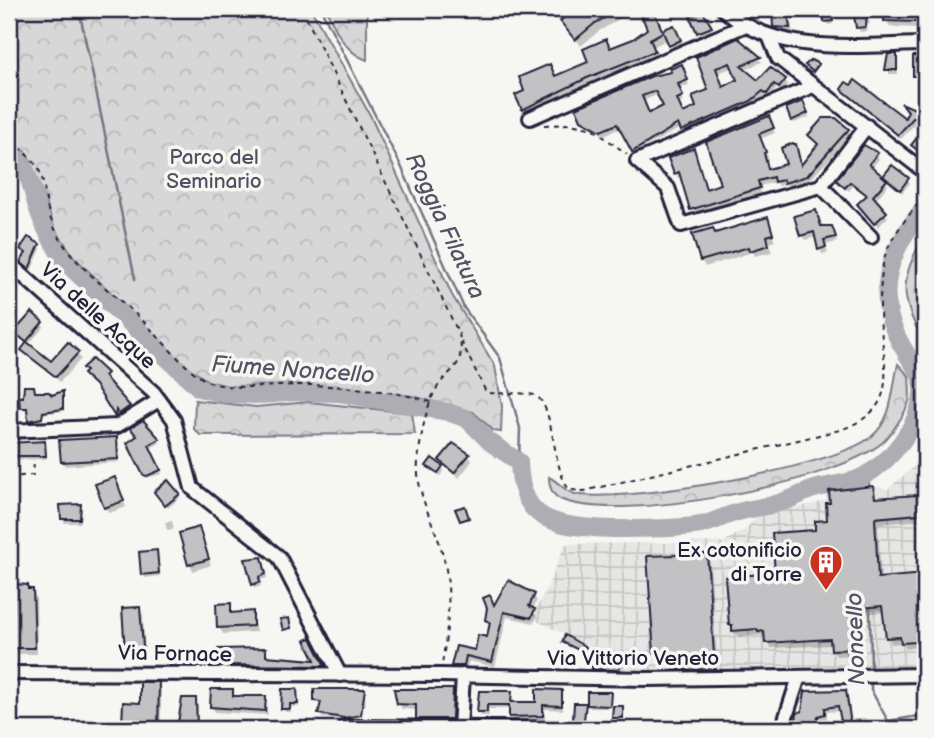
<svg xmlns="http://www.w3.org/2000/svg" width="934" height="738" viewBox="0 0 934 738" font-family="'Balsamiq Sans',sans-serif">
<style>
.industrial{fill:url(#industrial-grid)}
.forest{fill:url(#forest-crowns);stroke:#7c7c89;stroke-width:2}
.shadow{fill:#0003;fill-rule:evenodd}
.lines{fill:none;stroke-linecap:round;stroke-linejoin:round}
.stream{stroke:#757583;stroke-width:2.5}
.river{stroke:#adadb3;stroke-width:18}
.building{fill:#c2c2c4;stroke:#22223b;stroke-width:2;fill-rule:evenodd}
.minor-casing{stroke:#22223b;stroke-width:18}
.path{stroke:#22223b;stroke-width:2;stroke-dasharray:5 5;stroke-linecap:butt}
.minor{stroke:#f6f6f2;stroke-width:12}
.labels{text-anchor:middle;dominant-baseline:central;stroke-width:7;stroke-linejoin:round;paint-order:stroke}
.park-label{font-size:21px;fill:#4f4f62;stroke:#f6f6f2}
.street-label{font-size:21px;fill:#22223b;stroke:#f6f6f2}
.poi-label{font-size:21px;fill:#22223b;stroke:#f6f6f2;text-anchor:end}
.water-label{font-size:23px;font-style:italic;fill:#535365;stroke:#f6f6f2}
</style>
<defs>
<pattern id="industrial-grid" width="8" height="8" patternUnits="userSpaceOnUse" patternTransform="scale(1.75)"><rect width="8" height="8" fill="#e6e6e4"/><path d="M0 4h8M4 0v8" fill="none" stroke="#c5c5c4"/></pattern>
<pattern id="forest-crowns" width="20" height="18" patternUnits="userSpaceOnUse" patternTransform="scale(1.75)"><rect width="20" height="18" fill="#d7d7d7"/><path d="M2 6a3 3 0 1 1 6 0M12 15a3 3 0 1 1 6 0" fill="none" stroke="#b8b8b9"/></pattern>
</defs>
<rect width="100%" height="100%" fill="#f6f6f2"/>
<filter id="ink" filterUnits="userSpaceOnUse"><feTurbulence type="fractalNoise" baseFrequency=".0143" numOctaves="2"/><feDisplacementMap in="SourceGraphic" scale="14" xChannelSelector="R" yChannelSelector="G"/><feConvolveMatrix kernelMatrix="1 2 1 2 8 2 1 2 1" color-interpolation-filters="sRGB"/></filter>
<g filter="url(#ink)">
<path class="industrial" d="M925,457V669L620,673L619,661L531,618L548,586L565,544L723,542L745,530L761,511L796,508L825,501L829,491L873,486L888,489Z"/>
<g class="forest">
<path d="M9,9H311L370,115L452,295L495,366L502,406L501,432L494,431L473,412L412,396L310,385L228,386L208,381L185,365L74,257L55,229L30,160L25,151L9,143Z"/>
<path d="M326,9H367V60C344,52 336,30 326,9Z"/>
<path d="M925,235V343C900,301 898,279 925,235Z"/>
<path d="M898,364L909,376C909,384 911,395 909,402C905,413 892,434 883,442C836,483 618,525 560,499C551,494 549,486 549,477C559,482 567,494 580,495C634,501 830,469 871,437C893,420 892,389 898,364Z"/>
<path d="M195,400L256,407L309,402L412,413L415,434L200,435L194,429Z"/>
</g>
<g class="shadow">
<path d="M577,9H662L664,11L656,16L662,31L678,34L684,48L675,53L668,39L653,47L658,59L528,117L517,96L591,63L649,29L646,20L641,21L635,10L599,31L581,46L562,21Z"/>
<path d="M774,9H798L790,13L793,33H779Z"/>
<path d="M815,9H831L833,24L828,25L826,19L819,20Z"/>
<path d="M855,9H866L867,12L870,24L866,25L867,31L860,32L858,28Z"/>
<path d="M886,9H918L920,28L889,27Z"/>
<path d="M702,14L712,31L701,36L693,18Z"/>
<path d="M738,40L762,62L744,70L759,82L785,80L788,85L782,91L777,88L770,97L766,95L754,105L685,135L681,128L643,148L644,152L636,156L621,128L604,135L586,125L583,119L683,71L689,85L679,89L684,101L678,104L683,115L699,108L711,91L698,58ZM734,67L740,81L723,88L718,73ZM659,94L666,107L648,115L643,101Z"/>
<path d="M896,55L898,74H889V56Z"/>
<path d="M925,57V80L918,81L915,58Z"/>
<path d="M843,89L906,121L909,112L905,106L925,111V128L918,121L901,139Z"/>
<path d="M804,107L809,117L794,123L792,120Z"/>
<path d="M770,122L775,133L760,139L768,157V171L788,165L795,146L802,167L819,145L810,135L848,130L851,135L810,180L788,187L786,184L778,186L776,182L759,186L761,193L696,215L682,176L678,178L670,159L706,190L723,186L708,143Z"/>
<path d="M864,147L877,155L879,159L871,169L888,185L875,201L888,217L878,227L862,208L868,197L853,186L849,191L838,181Z"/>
<path d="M885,176L908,180L910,183L902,193Z"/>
<path d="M9,207L11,211L10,229H9Z"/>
<path d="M767,219L775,241L769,243L772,252L755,256L753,252L705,267L702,261L715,235Z"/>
<path d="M821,228L834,233L837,242L825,245L828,253L822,254L817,237L805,240L802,235Z"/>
<path d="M39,245L41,249L31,271L25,266L27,254L22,249Z"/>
<path d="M42,323L44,327L28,345L51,364L77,353L81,359L60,382L23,350L28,344L19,336Z"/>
<path d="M84,368L105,374L106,380L131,412L123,417L117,410V417L99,389L87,378Z"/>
<path d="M62,393L64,411L43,414V420L31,423L29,410L21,408L35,394L52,397Z"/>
<path d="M151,429L160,443L149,449L162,474L146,478L130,444Z"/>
<path d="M116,438L119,462L65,466L63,462L60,442Z"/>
<path d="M44,443L47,459L9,460V445Z"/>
<path d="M469,455L472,461L459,478L441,460Z"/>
<path d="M428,466L442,467L444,471L440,476Z"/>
<path d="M115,479L126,507L109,513L105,507Z"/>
<path d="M169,481L180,498L168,508L156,493Z"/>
<path d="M872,488L877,500L916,496L920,503L922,520L878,524L881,579L925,576V645L906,649L903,643L891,644L885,612L853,615L855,655L836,656L832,645L771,648L766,637L761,635L738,637L730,624L817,531Z"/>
<path d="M80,506L81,523H65L62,519Z"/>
<path d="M172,521L174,529L167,530L165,522Z"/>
<path d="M198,529L211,565L193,571L190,564Z"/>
<path d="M156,552L160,576L145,578L143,574Z"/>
<path d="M706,555L710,562L718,675L679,676L675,659L659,660L656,653Z"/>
<path d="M247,561L263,563L267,578L260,580L261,586L255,588L253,585Z"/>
<path d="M27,586L36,597L37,654H18L14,648Z"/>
<path d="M534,596L537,601L532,610L537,616L534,623L507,617L495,667L469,661L466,671H456L453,665L457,648L476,653L489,639L490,626L487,620L495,607Z"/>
<path d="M230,605L233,614L252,613L256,632L223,634L219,627Z"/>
<path d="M139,609L143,615L145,653L130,657L127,651Z"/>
<path d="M310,640L327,671H224L220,665L265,650L268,658L317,661Z"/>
<path d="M618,662L620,672H595L593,669Z"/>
<path d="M158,684L161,690V728H179L195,700L198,706V729H126L124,725Z"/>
<path d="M232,691L235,698H265L268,715L215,712L212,707Z"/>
<path d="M296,691L299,707H291V712H285L283,708Z"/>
<path d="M364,691L366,705H362L359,721L322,718V705L316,701Z"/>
<path d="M452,691L455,696L454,724H420L417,710L402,709L399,704Z"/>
<path d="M511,692L513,704L537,703L561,692L563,710L545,709V720L513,721L511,709H488L489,716H481L480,693Z"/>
<path d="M845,692L852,724L850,729L840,727L841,711L827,712V719L820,721L819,729H798Z"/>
<path d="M610,694L611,708H622V719H614V708H590L589,705Z"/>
</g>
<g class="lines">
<g class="stream">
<path d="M79,9L135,279"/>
<path d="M321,9L401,166L464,308L500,358L520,428L519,462"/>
<path d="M869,472V487"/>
<path d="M870,605L871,672"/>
<path d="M871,679V690L888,721L925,715"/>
</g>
<path class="river" d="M9,151C32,167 30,191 40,215C46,232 55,246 64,261L199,388L223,394L261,395L295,392L338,393L448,412L467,419L490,442L519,462C521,515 544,524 594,528C616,530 685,529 705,524C715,521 725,516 735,513C750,508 767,507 782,502C792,499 801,494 811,490C827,484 846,485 862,477C891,462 919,426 922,393C924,375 913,365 905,351C870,295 889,251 925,206"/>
</g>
<g class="building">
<path d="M574,9H620L594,24L575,40L560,21Z"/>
<path d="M639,9H653L662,30L674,25L681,40L669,46L663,32L650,39L655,51L587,78L522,110L515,95L524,91L519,77L550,64L555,76L588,62L583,49L606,39L610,48L633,39L647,29Z"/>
<path d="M772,9H787L790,28L773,27Z"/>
<path d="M814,9H839L840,13L832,14L833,21L824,22V16L815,17Z"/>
<path d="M853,9H867L866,27L856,28Z"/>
<path d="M884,9H918L917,22L884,21Z"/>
<path d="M703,12L712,27L697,33L690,17Z"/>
<path d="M738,38L761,57L741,66L758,80L770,67L786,79L779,88L774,84L767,94L763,91L751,101L681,131L678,124L632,152L617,124L601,131L581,120L576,108L652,76L671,72L670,69L682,64L688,80L678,84L683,96L677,99L683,113L696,107L692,96L708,90L696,57ZM730,63L737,80L723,87L716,68ZM655,91L663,106L649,113L642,96Z"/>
<path d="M888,54H897V70H885Z"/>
<rect x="913" y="56" width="12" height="20"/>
<path d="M811,60L819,64L813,72L805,65Z"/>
<path d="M855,80L905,118L908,111L901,103L915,109L917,106L925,109V119L921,124L914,117L898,135L841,89L846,82L851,85Z"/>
<path d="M803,101L808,113L791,121L786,108Z"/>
<path d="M769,116L774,128L759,134L766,152L764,153L768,169L786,164L781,148L791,144H796L801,165L818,144L808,135L823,118H836L849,129L807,176L784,183L783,180L774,182L773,177L758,181L760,188L690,210L679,172L674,174L668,158L694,148L706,189L720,184L706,142Z"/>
<path d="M925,128V156L911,145Z"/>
<path d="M864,145L878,153L869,164L887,180L873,196L887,212L874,224L857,204L867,195L850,182L845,188L836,180Z"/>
<path d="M892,165L909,178L900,190L883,176Z"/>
<path d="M816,210L821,226H832L836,237L824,240L826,247L818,250L814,232L800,236L794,216Z"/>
<path d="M768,217L773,234L767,236L769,245L750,251L749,247L700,261L692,234L713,228L715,233Z"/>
<path d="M28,237L40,244L29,269L20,262L26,253L20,249Z"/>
<path d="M32,312L43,322L26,342L14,332Z"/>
<path d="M27,342L51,361L68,342L79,352L56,377L21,350Z"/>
<path d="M92,359L107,373L104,376L130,406L119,414L116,410L115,417L95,385L83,374L86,371L82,368Z"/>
<path d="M24,386H34L35,392H49L52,395L63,391V409L43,412L42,418L28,421L27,408H20L19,397H23Z"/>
<path d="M143,420L160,439L149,445L161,470L147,476L143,475L127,443L137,436L130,428Z"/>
<path d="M117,437L118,459L61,462L59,440Z"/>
<path d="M45,441L46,456H9V443Z"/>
<path d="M453,443L470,454L454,473L439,460Z"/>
<path d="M432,458L443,466L438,473L426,466Z"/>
<path d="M115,477L124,501L104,508L95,484Z"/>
<path d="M168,480L180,494L165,506L154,492Z"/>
<path d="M873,486L875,498L917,495L919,514L875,518L878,578L925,574V637L917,638V642L901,643L900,637L886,638L882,606L850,609L853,649L831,650L830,639L765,643L764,631L758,632L757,629L732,631V625H729L725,577L775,573L772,533L815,530V521L827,520L826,503H830L829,491Z"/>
<path d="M81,504L80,519H61L60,505Z"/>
<path d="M465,506L469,518L460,521L455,509Z"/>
<path d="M199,527L209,559L188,565L179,533Z"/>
<path d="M157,550L159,573L141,575L139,552Z"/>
<path d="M707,554L715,669L674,670L673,653L654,654L647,556Z"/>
<path d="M262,557L266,574L259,577L260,582L252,585L245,559Z"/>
<path d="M508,580L535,594L529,606L535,609L531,618L504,612L492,662L466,656L464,666H451L456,646L475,650L478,635L487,637L490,622L485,620L487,608L483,598L490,595L494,605Z"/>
<path d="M15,584L28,585V589H33L35,648H13Z"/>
<path d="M231,603V613L253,611V626L217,628L216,604Z"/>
<path d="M140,607L143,647L125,652L122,608Z"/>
<path d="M289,618L291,628L283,630L280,619Z"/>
<path d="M565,635L586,647L583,652L562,642Z"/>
<path d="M311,638L325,666L219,665L218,649L266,648V656L315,660L305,640Z"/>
<path d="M611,657L619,661L620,670L592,669V662H611Z"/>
<path d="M140,682H159L158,729L122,725L123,702L140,703Z"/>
<path d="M211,689H233V696H266L265,711L210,707Z"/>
<path d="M282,689H297L298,704H290V709H281Z"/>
<path d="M314,689H365L361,715L344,718L318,714L321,702L314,701Z"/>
<path d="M394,689H453L452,719H416V705L397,704Z"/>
<path d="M536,689L562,690V706L543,705V716L509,717V705H487V712H477L479,691H512L511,702H536Z"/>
<path d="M846,690L850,718L846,729L838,727L841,721L838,706L825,708V714L818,716L816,729L795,728L797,713L802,711L805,691Z"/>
<path d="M587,692H611L610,706L587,705Z"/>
<path d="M182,698H196L197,729H177Z"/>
<path d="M574,703H586L584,720H573Z"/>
<path d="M613,706H623V718H612Z"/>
</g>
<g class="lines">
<defs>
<g id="minor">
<path d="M723,9C776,57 859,45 925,44"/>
<path d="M769,36L778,58L925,172"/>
<path d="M813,86L637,161L668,188L681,225L821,186L867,126"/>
<path d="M530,118L746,25"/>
<path d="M821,186L871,237"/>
<path d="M9,263L154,393L174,420L192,488L279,557L340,675"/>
<path d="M9,431L117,426L159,400"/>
<path d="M9,673L441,675L647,679L925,675"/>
<path d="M345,727L599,729"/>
<path d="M460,729L463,675"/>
<path d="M782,729L799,677"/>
</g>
</defs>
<use href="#minor" class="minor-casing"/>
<g class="path">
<path d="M302,9L459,334C467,371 448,366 434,393C425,411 420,441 418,461C415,498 439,529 445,564C452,598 447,631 442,665"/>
<path d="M544,125L571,124L593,129L627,154"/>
<path d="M9,142C58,171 35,190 56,231C74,268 115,293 144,322C164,342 181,365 205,380C229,393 282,384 310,385C350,387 393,390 431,402"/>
<path d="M461,341L485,390L490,393C503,394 521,392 534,395C555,402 552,473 570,490L584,491L840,430C897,410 886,377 881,329C879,308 880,279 884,259C890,235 911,214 925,195"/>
<path d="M9,477L33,475L34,462"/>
</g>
<use href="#minor" class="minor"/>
</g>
</g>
<defs>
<symbol id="building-pin" viewBox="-11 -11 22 30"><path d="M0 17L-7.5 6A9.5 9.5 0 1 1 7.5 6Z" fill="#c8321e" stroke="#f6f6f2"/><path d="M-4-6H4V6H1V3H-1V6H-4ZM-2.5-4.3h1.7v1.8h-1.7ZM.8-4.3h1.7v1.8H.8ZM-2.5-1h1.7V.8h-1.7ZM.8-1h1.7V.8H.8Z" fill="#fff"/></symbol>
</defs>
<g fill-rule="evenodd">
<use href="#building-pin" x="807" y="543" width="38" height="52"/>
</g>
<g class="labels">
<g class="park-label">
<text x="214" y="157">Parco del<tspan x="214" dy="24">Seminario</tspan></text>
</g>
<g class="street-label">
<text transform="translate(98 316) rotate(42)">Via delle Acque</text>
<text transform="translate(175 654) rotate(1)">Via Fornace</text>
<text x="633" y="658">Via Vittorio Veneto</text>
</g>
<g class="poi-label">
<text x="802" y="550">Ex cotonificio<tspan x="802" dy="24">di Torre</tspan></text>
</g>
<g class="water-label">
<text transform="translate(445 226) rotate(65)">Roggia Filatura</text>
<text transform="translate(293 370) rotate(4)">Fiume Noncello</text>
<text transform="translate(856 639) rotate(-92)">Noncello</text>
</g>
</g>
<rect width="934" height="738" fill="none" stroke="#f6f6f2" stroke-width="35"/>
<rect x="18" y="18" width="899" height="703" fill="none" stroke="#22223b" stroke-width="2.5" filter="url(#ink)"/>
</svg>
